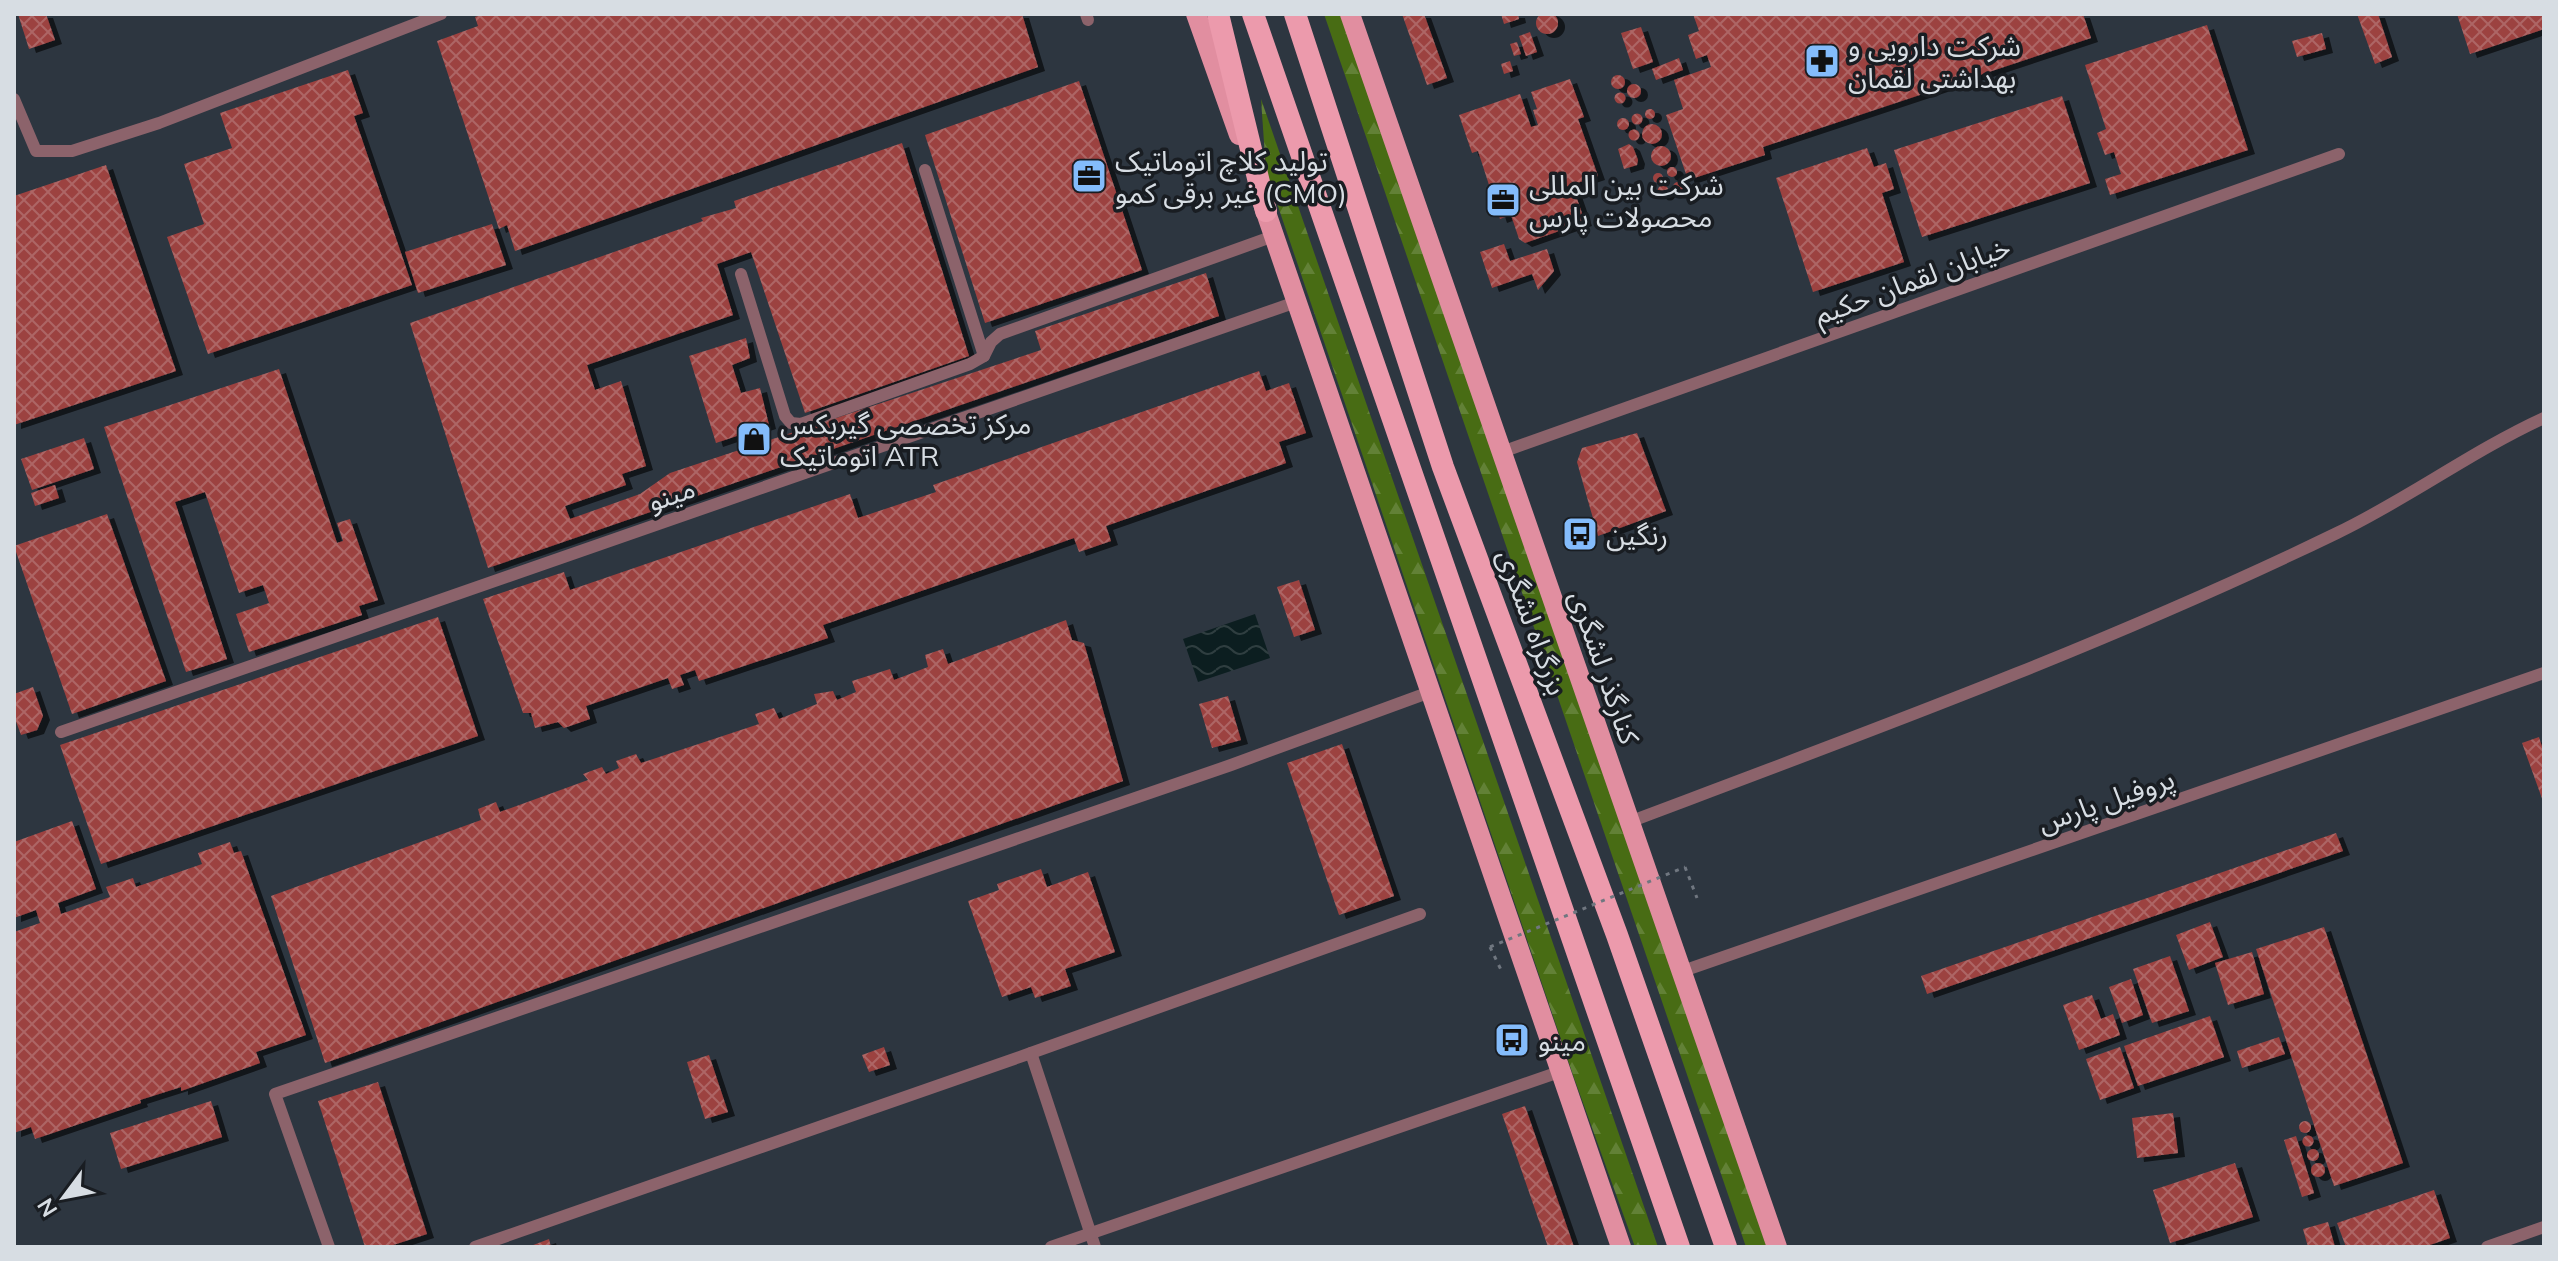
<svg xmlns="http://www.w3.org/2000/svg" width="2558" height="1261" viewBox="0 0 2558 1261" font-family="Mulish,'Noto Sans Arabic',sans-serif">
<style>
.forest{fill:url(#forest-firs)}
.water{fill:url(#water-waves)}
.building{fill:url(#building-cross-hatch);filter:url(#shadow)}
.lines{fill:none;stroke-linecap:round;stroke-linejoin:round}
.path{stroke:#707780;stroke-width:3;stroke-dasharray:4 6;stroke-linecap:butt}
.service{stroke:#8c636b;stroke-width:12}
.primary{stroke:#e18ea0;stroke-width:20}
.trunk{stroke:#ec9aac;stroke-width:22}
.path-bridge{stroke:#707780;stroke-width:3;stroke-dasharray:4 6;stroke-linecap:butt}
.labels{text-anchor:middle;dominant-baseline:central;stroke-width:7;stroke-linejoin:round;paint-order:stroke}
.poi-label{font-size:28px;fill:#d7dde3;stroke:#191d22;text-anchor:start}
.street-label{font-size:28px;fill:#d7dde3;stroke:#191d22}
</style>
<defs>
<pattern id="forest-firs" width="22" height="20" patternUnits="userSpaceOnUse" patternTransform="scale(2)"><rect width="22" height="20" fill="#486c14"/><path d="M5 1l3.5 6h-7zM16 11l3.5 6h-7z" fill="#628136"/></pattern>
<pattern id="water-waves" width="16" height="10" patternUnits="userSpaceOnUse" patternTransform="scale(2)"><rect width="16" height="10" fill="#0c1e20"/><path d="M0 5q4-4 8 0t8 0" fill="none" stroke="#2f3e40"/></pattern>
<pattern id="building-cross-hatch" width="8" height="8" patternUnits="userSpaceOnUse" patternTransform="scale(2)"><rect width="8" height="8" fill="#9c4241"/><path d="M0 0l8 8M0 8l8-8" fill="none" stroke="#ad6665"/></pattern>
<filter id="shadow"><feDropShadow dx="7" dy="4" stdDeviation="0" flood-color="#0009"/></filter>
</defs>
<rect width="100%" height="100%" fill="#2d3640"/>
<g class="forest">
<path d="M1324,14H1345L1769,1247H1746Z"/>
<path d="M1261,99L1658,1247H1635L1573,1075L1266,171Z"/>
</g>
<path class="water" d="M1255,614L1270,658L1198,682L1183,639Z"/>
<g class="building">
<circle cx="1547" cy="23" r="11"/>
<path d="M18,14H46L55,40L29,49Z"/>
<path d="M483,14H1022L1038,67L515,251L507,225L499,229L437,41L478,26L475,17Z"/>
<path d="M1402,14H1424L1447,78L1427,85Z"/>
<path d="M1501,14H1518L1519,19L1504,24Z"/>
<path d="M1693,14H2083L2091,38L1763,147L1765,155L1688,180L1666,115L1683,109L1674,80L1711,67L1707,55L1696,59L1688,35L1699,31Z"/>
<path d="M2357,14H2378L2392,57L2375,64Z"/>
<path d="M2457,14H2544V29L2470,54Z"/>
<path d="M2207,25L2248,150L2110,195L2105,179L2121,174L2114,152L2105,155L2097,133L2106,129L2085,65Z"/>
<path d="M1641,27L1653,62L1633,69L1621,33Z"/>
<path d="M1530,32L1537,52L1526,56L1519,36Z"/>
<path d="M2322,33L2326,49L2297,57L2292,41Z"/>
<path d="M1517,42L1521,54L1514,56L1510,44Z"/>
<path d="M1679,58L1683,70L1656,80L1652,69Z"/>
<path d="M1510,61L1513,71L1504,74L1501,64Z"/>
<path d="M348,70L363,113L354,116L412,285L208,354L167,237L204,224L184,164L232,148L220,113Z"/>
<circle cx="1618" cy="82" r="7"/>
<path d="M1570,79L1584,117L1578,119L1598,176L1556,190L1559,198L1575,193L1585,222L1525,243L1519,239L1511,215L1500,219L1478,151L1472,153L1459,115L1520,94L1531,127L1538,125L1533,110L1537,109L1531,92Z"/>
<path d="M1079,81L1142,270L985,323L925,135Z"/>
<circle cx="1634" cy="91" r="7"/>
<circle cx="1620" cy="98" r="5.5"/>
<path d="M2062,96L2090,183L1922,237L1894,150Z"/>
<circle cx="1650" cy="114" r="5"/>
<circle cx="1637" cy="119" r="5.5"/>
<circle cx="1623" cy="124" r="6"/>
<circle cx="1652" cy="134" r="10"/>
<circle cx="1634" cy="135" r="5.5"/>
<path d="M902,143L969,356L805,413L751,252L717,264L733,315L587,365L595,390L621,381L646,466L622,474L626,485L565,506L570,519L640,494L670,473L1041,350L1035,331L1206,273L1219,316L488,568L410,323L703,221L701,218L736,208L734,201Z"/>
<path d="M1629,144L1633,147L1638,160L1637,165L1624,169L1618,149Z"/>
<circle cx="1661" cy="156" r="10"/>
<path d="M1867,148L1874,167L1886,163L1894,189L1882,193L1904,262L1813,292L1776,178Z"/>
<path d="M106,165L176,371L14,425V196Z"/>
<circle cx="1672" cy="172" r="5"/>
<circle cx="1658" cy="178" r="5"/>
<circle cx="1678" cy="187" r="5"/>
<circle cx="1663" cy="191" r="5.5"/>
<path d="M492,224L506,265L418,293L405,252Z"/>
<path d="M1504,244L1510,261L1547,249L1554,271L1538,290L1532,274L1492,288L1480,252Z"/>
<path d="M746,338L750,358L732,365L741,393L760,388L769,425L716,443L689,356Z"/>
<path d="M279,369L337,543L343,541L337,523L350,519L378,600L359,606L362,615L249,652L236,614L269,603L263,585L239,593L205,492L175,502L227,659L186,672L104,427Z"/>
<path d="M1259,371L1266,391L1289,383L1306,433L1279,442L1286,463L1106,526L1111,541L1079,552L1074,538L823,625L828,638L699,681L695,670L680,675L684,685L672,689L668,678L586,706L590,719L564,728L558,722L535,728L531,713H523L483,599L564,572L570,590L850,494L858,518L936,492L933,485Z"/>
<path d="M1637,433L1666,511L1598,536L1577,462L1582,448Z"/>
<path d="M84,438L94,469L32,490L21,459Z"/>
<path d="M55,485L59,498L35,506L31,493Z"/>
<path d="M107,514L166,681L72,714L14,546Z"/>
<path d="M1299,580L1315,630L1294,637L1277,587Z"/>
<path d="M438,617L478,736L101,864L60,745Z"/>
<path d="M1066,620L1072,640L1084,643L1123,781L325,1063L271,896L481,820L478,809L496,802L500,812L588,780L583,774L602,767L606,774L619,768L616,761L636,754L641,763L759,724L755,714L774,708L779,719L817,704L814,694L833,691L837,700L856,692L852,681L890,669L894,680L928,667L925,655L943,649L948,664Z"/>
<path d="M33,687L43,716L37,730L21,735L14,716V694Z"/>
<path d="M1228,696L1241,740L1212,748L1199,704Z"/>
<path d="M2539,737L2544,753V804L2522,743Z"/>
<path d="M1342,744L1394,896L1339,915L1287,763Z"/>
<path d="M72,821L96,889L58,903L61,914L110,897L106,887L133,878L136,887L202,864L198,853L230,842L234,853L241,851L306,1035L256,1052L260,1063L181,1091V1087L140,1100L141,1103L35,1139L31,1127L14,1133V932L40,923L36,910L14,918V842Z"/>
<path d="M2336,833L2343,851L1927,994L1921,976Z"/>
<path d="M1041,869L1047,887L1088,872L1115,952L1065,969L1071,986L1035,998L1031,987L1002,997L968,901L999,890L997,884Z"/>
<path d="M2210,922L2223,957L2189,970L2176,935Z"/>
<path d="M2324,927L2403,1163L2334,1186L2256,949Z"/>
<path d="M2252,952L2264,994L2228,1005L2215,963Z"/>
<path d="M2170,956L2189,1011L2152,1023L2133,969Z"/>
<path d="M2131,979L2143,1015L2122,1023L2109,987Z"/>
<path d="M2092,995L2101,1019L2113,1014L2120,1035L2079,1050L2063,1005Z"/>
<path d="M2210,1016L2224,1057L2138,1086L2124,1046Z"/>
<path d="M2279,1037L2285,1054L2242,1068L2237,1051Z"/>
<path d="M884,1047L890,1065L869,1072L862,1055Z"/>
<path d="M2120,1047L2134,1088L2100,1100L2086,1059Z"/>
<path d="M709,1055L728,1112L705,1119L687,1062Z"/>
<path d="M378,1082L427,1234L387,1247H365L318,1101Z"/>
<path d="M211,1101L222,1137L121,1169L110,1133Z"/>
<path d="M1525,1106L1574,1247H1548L1502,1114Z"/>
<path d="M2173,1113L2178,1153L2137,1158L2132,1118Z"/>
<circle cx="2305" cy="1127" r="6"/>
<circle cx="2308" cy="1141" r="5.5"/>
<path d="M2296,1136L2314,1193L2302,1197L2284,1140Z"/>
<circle cx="2313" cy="1155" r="6"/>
<path d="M2235,1163L2253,1217L2170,1243L2153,1190Z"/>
<circle cx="2318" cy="1170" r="7"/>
<path d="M2434,1190L2450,1238L2424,1247H2346L2337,1223Z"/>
<path d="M2328,1222L2335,1247H2308L2303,1229Z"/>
<path d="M549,1239L551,1247H528Z"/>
</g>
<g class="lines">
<g class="path">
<path d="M1685,867L1697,898"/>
<path d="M1490,947L1503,974"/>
</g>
<g class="service">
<path d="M1086,14L1088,20"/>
<path d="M14,99L36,151H72L159,123L441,14"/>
<path d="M925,170L984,356L991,342L1000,334L1274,236"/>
<path d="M741,274L785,416L791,423L801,424L970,364L984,356"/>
<path d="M1502,452L2339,154"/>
<path d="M61,732L1296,302"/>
<path d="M1629,822C1868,732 2108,644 2337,533C2408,499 2472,451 2544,418"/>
<path d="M1683,971L2544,673"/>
<path d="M1031,1053L1095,1247"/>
<path d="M329,1247L275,1094L1231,765L1430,692"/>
<path d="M475,1247L1031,1053L1420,914"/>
<path d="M1051,1247L1562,1071"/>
<path d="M2487,1247L2544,1227"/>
</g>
<g class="primary">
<path d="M1196,14L1239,135"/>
<path d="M1350,14L1777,1247"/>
<path d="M1260,195L1621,1247"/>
</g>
<g class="trunk">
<path d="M1218,14L1266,211"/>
<path d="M1253,14L1679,1247"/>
<path d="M1295,14L1443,467L1617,935L1726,1247"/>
</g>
<path class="path-bridge" d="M1490,947L1685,867"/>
</g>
<defs>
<symbol id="pharmacy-square" viewBox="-11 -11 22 22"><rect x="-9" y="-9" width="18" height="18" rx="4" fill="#84bcfb" stroke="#191d22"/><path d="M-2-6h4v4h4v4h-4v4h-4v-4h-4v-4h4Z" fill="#111"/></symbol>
<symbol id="office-square" viewBox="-11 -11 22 22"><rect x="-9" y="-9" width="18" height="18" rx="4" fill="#84bcfb" stroke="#191d22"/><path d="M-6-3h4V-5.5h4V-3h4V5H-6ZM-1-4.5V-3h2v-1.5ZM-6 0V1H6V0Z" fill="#111"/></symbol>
<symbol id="shop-square" viewBox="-11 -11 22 22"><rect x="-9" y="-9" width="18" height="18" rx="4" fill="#84bcfb" stroke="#191d22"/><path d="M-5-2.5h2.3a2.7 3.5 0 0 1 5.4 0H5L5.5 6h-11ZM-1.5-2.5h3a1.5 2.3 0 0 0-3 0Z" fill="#111"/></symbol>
<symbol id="bus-square" viewBox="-11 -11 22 22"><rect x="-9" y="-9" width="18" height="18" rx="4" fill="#84bcfb" stroke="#191d22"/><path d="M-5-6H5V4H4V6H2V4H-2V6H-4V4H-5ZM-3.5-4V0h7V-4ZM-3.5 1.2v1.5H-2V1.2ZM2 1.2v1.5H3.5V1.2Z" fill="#111"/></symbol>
</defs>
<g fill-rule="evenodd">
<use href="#pharmacy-square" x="1802" y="41" width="40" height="40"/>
<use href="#office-square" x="1069" y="156" width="40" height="40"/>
<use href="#office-square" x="1483" y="180" width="40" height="40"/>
<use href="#shop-square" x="734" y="419" width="40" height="40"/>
<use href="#bus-square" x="1560" y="514" width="40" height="40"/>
<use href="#bus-square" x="1492" y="1020" width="40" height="40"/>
</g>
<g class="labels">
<g class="poi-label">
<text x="1848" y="45">شرکت دارویی و<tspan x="1848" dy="32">بهداشتی لقمان</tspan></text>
<text x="1115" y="160">تولید کلاچ اتوماتیک<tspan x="1115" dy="32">غیر برقی کمو (CMO)</tspan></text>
<text x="1529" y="184">شرکت بین المللی<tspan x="1529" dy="32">محصولات پارس</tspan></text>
<text x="780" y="423">مرکز تخصصی گیربکس<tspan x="780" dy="32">اتوماتیک ATR</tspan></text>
<text x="1606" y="534">رنگین</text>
<text x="1538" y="1040">مینو</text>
</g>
<g class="street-label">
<text transform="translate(1912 280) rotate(-20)">خیابان لقمان حکیم</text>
<text transform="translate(671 494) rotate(-19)">مینو</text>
<text transform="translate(1533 622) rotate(70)">بزرگراه لشگری</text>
<text transform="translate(1605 667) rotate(71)">کنارگذر لشگری</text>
<text transform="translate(2106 800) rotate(-19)">پروفیل پارس</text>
</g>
</g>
<rect width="2558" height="1261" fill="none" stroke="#d7dde3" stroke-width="32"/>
<g transform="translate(64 1197) rotate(238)" stroke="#191d22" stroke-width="6" paint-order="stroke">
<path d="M0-6L14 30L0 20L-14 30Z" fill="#d7dde3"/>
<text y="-12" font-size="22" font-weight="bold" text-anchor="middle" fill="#d7dde3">N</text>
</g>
</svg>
